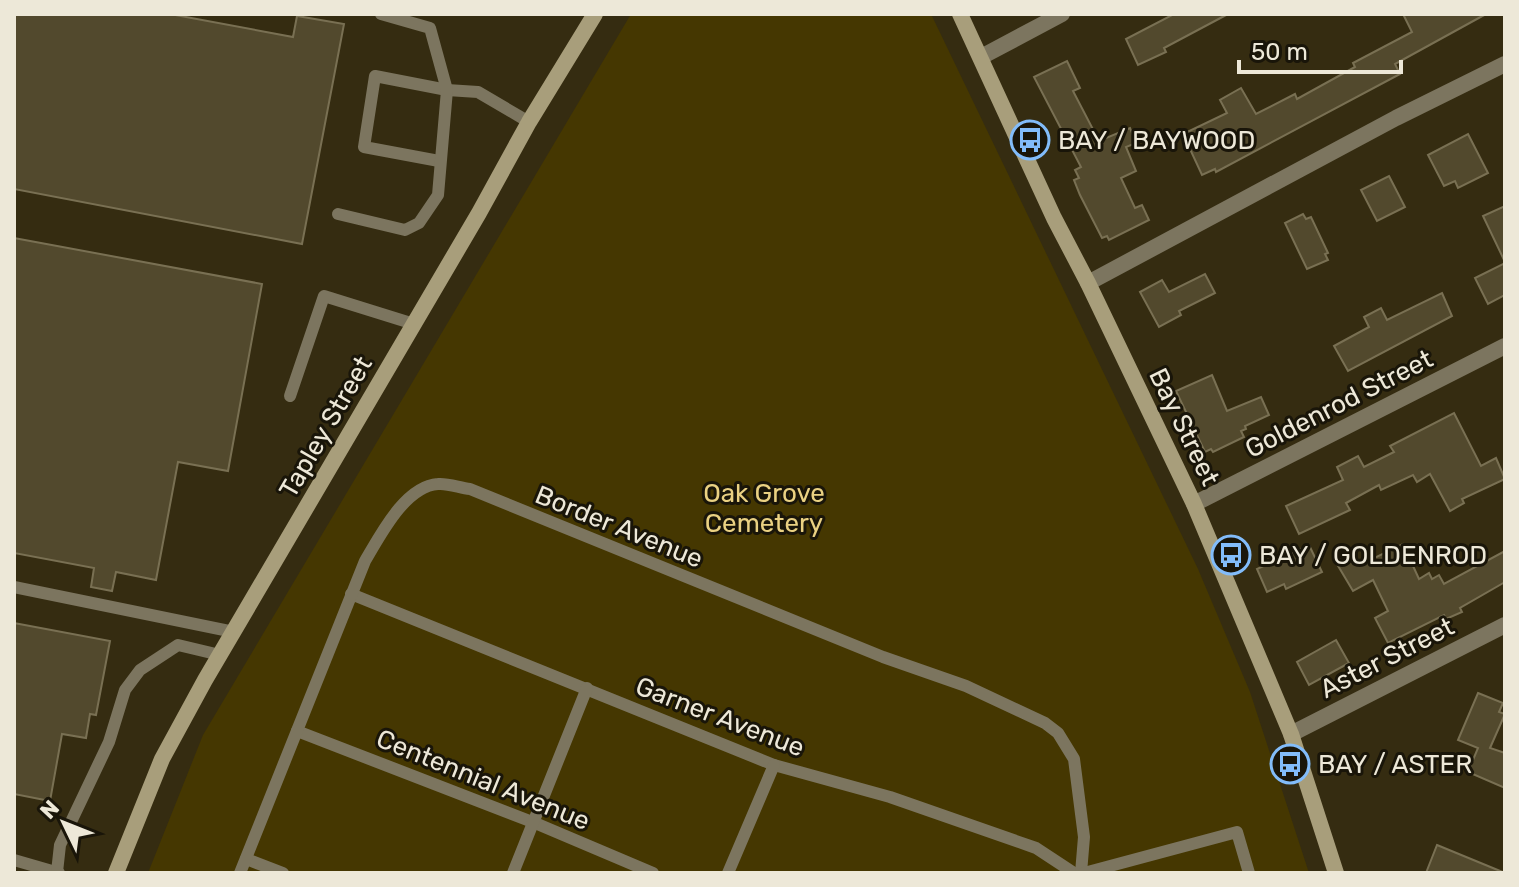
<svg xmlns="http://www.w3.org/2000/svg" width="1519" height="887" viewBox="0 0 1519 887" font-family="Rubik,sans-serif">
<style>
.green{fill:#453701}
.building{fill:#52492d;stroke:#797053;stroke-width:2}
.lines{fill:none;stroke-linecap:round;stroke-linejoin:round}
.service{stroke:#7c755f;stroke-width:12}
.minor{stroke:#7c755f;stroke-width:16}
.secondary{stroke:#a89e7b;stroke-width:16}
.labels{text-anchor:middle;dominant-baseline:central;stroke-width:6;stroke-linejoin:round;paint-order:stroke}
.poi-label{font-size:26px;fill:#ede8d8;stroke:#191509;text-anchor:start}
.street-label{font-size:26px;fill:#ede8d8;stroke:#191509}
.park-label{font-size:26px;fill:#ead182;stroke:#191509}
</style>
<rect width="100%" height="100%" fill="#352c11"/>
<path class="green" d="M631,14H931L1198,569L1250,692L1309,873H148L203,735Z"/>
<g class="building">
<path d="M14,14H170L293,37L297,16L344,24L302,244L14,189Z"/>
<path d="M1174,14H1228L1164,48L1166,52L1138,65L1126,39Z"/>
<path d="M1403,14H1486L1395,64L1400,74L1216,172L1215,169L1202,175L1183,134L1227,113L1220,100L1241,88L1256,114L1295,94L1297,99L1355,67L1353,63L1412,32Z"/>
<path d="M1067,61L1080,88L1073,91L1099,141L1130,128L1136,143L1126,147L1136,171L1121,178L1135,208L1142,205L1149,220L1109,240L1107,236L1102,238L1080,195L1074,180L1079,178L1075,170L1081,167L1034,77Z"/>
<path d="M1468,134L1488,173L1458,188L1455,181L1444,186L1428,155Z"/>
<path d="M1389,176L1405,207L1377,221L1361,190Z"/>
<path d="M1505,206V262L1483,216Z"/>
<path d="M1303,214L1306,219L1311,217L1328,253L1325,254L1328,260L1307,269L1285,223Z"/>
<path d="M14,238L262,284L228,471L178,462L156,580L116,572L112,591L91,587L94,568L14,553Z"/>
<path d="M1505,263V295L1488,304L1475,278Z"/>
<path d="M1205,274L1215,293L1179,311L1181,315L1159,327L1140,292L1162,280L1169,292Z"/>
<path d="M1442,293L1452,316L1348,371L1334,346L1369,327L1364,317L1381,308L1387,320Z"/>
<path d="M1212,375L1227,411L1261,397L1269,415L1245,426L1246,429L1241,431L1244,437L1213,452L1211,449L1205,452L1176,391Z"/>
<path d="M1454,413L1481,466L1496,458L1505,479L1462,499L1464,503L1450,511L1430,474L1417,482L1413,475L1381,490L1379,485L1346,503L1350,510L1299,534L1286,506L1343,480L1337,467L1358,456L1364,467L1394,452L1390,446Z"/>
<path d="M1403,544L1419,579L1429,573L1432,579L1439,575L1444,584L1505,551V582L1460,608L1462,612L1446,619L1444,615L1388,643L1375,618L1388,611L1373,580L1353,591L1334,559L1351,549L1360,565Z"/>
<path d="M1309,545L1322,572L1286,589L1284,584L1267,592L1257,569Z"/>
<path d="M14,623L110,641L96,715L90,714L86,738L62,734L50,801L14,794Z"/>
<path d="M1336,640L1349,663L1309,685L1297,662Z"/>
<path d="M1478,693L1503,703L1499,712L1505,714L1490,748L1505,753V788L1468,772L1478,748L1458,740Z"/>
<path d="M1437,845L1505,873H1426Z"/>
</g>
<g class="lines">
<g class="service">
<path d="M439,161L364,147L375,76L447,90L478,92L529,122"/>
<path d="M338,214L405,230L419,223L438,195L447,90L430,28L381,14"/>
<path d="M290,396L324,296L414,324"/>
<path d="M14,587L234,632"/>
<path d="M351,594L774,765L890,797L1036,848L1074,873"/>
<path d="M297,731L535,823L653,873"/>
<path d="M246,859L283,873"/>
<path d="M14,860L59,873"/>
<path d="M57,872L60,845L109,742L125,690L140,670L178,645L220,655"/>
<path d="M240,873L365,561C380,536 405,486 438,484C448,483 460,488 470,489L883,657L966,686L1045,723L1058,733L1074,759L1084,837L1081,873"/>
<path d="M513,873L587,688"/>
<path d="M728,873L774,765"/>
<path d="M1084,873L1237,832L1249,873"/>
</g>
<g class="minor">
<path d="M981,57L1062,14"/>
<path d="M1088,283L1396,118L1505,64"/>
<path d="M1194,504L1505,346"/>
<path d="M1291,734L1505,625"/>
</g>
<g class="secondary">
<path d="M960,14L1054,218L1088,283L1194,504L1291,734L1336,873"/>
<path d="M116,873L162,759L205,680L479,213L529,122L595,14"/>
</g>
</g>
<defs>
<symbol id="bus-ring" viewBox="-11 -11 22 22"><circle r="9.5" fill="#191509" stroke="#82bcfa" stroke-width="1.5"/><path d="M-5-6H5V4H4V6H2V4H-2V6H-4V4H-5ZM-3.5-4V0h7V-4ZM-3.5 1.2v1.5H-2V1.2ZM2 1.2v1.5H3.5V1.2Z" fill="#82bcfa"/></symbol>
</defs>
<g fill-rule="evenodd">
<use href="#bus-ring" x="1008" y="118" width="44" height="44"/>
<use href="#bus-ring" x="1209" y="533" width="44" height="44"/>
<use href="#bus-ring" x="1268" y="742" width="44" height="44"/>
</g>
<g class="labels">
<g class="poi-label">
<text x="1058" y="140">BAY / BAYWOOD</text>
<text x="1259" y="555">BAY / GOLDENROD</text>
<text x="1318" y="764">BAY / ASTER</text>
</g>
<g class="street-label">
<text transform="translate(1339 404) rotate(-27)">Goldenrod Street</text>
<text transform="translate(326 427) rotate(-60)">Tapley Street</text>
<text transform="translate(1184 427) rotate(64)">Bay Street</text>
<text transform="translate(619 527) rotate(22)">Border Avenue</text>
<text transform="translate(1387 658) rotate(-27)">Aster Street</text>
<text transform="translate(720 717) rotate(21)">Garner Avenue</text>
<text transform="translate(483 780) rotate(22)">Centennial Avenue</text>
</g>
<g class="park-label">
<text x="764" y="493">Oak Grove<tspan x="764" dy="30">Cemetery</tspan></text>
</g>
</g>
<rect width="1519" height="887" fill="none" stroke="#ede8d8" stroke-width="32"/>
<g transform="translate(64 823) rotate(313)" stroke="#191509" stroke-width="6" paint-order="stroke">
<path d="M0-6L14 30L0 20L-14 30Z" fill="#ede8d8"/>
<text y="-12" font-size="22" font-weight="bold" text-anchor="middle" fill="#ede8d8">N</text>
</g>
<path d="M1239 60v12h162v-12" fill="none" stroke="#ede8d8" stroke-width="4"/>
<text x="1251" y="60" font-size="24" fill="#ede8d8" stroke="#191509" stroke-width="6" paint-order="stroke">50 m</text>
</svg>
